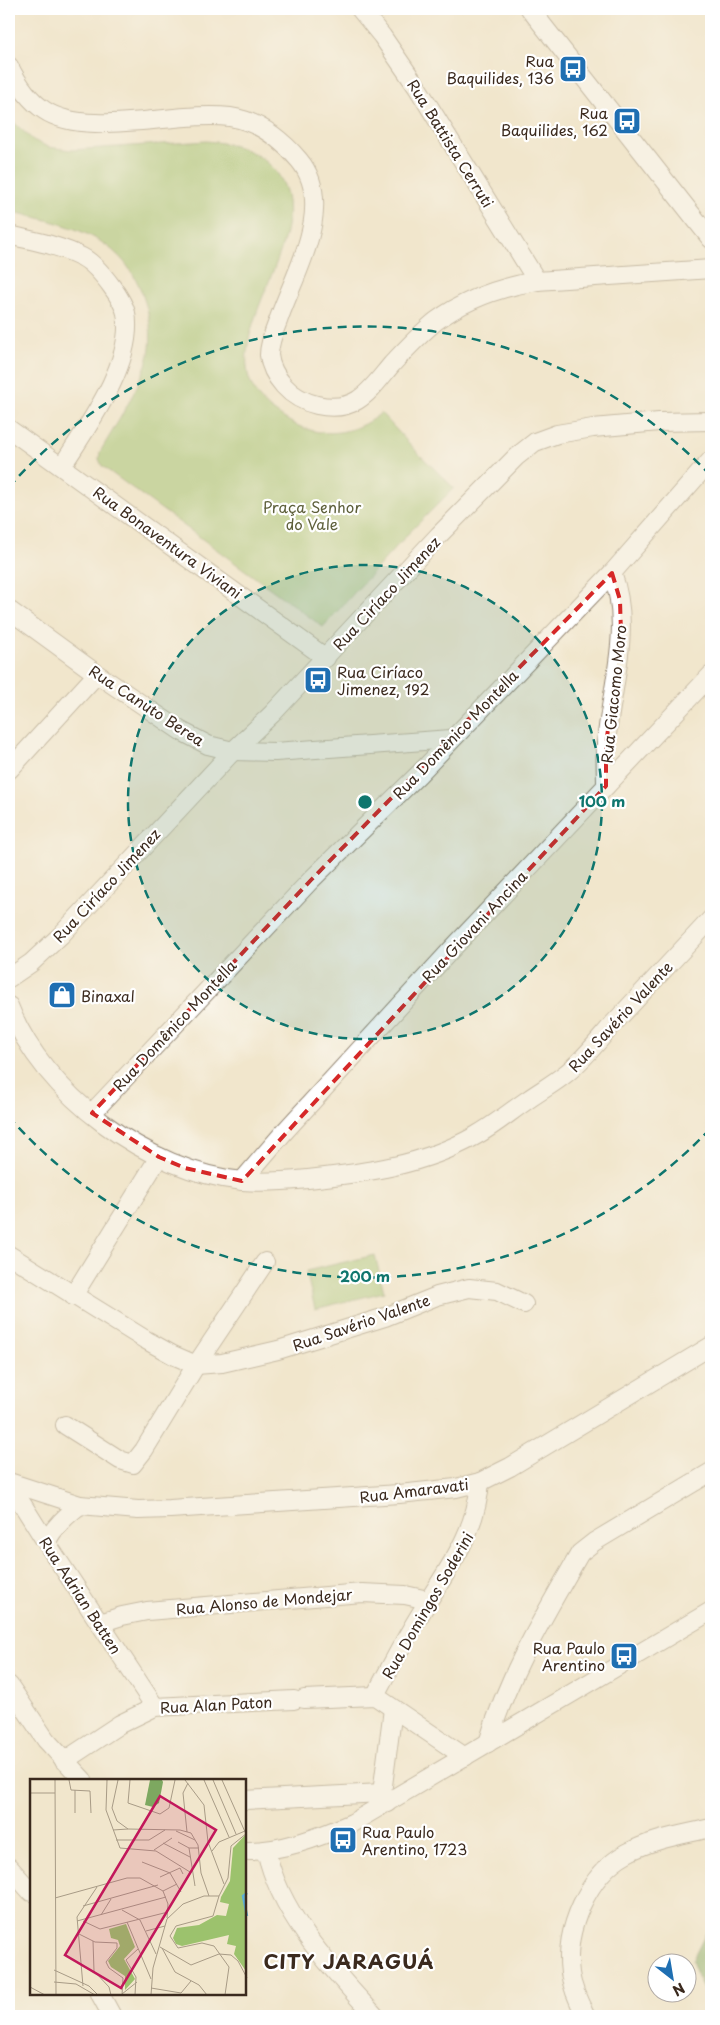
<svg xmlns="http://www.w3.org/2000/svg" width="720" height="2025" viewBox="0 0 720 2025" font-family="'Playpen Sans',sans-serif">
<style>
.green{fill:#9cc26d;stroke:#6c7646}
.forest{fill:#7da860;stroke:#5c693f}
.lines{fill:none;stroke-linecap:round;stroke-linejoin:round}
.minor-casing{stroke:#968875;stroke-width:20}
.minor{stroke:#fff;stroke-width:18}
.marked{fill:none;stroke:#d62828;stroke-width:4;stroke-dasharray:10 6;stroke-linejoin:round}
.ring{fill:none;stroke:#0f766e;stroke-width:2.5;stroke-dasharray:9 6}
.labels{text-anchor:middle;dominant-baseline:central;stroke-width:4.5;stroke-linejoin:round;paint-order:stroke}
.poi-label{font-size:15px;fill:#3b2a1e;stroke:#fff;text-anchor:end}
.street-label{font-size:15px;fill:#3b2a1e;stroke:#fff}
.park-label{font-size:15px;fill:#5d5f3a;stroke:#fff}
.district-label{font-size:20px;font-weight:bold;letter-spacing:1px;fill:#3b2a1e;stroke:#fff}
.inset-river{fill:none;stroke:#5dafd8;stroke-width:2.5}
.inset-road{fill:none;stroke:#a89b86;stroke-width:1}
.view{fill:#c2185b;fill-opacity:0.15;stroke:#c2185b;stroke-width:2.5}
.inset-edge{fill:none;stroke:#3b2a1e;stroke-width:2.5}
.centre{fill:#0f766e;stroke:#fff;stroke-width:2.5}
.ring-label{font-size:15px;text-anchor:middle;font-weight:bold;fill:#0f766e;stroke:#fff;stroke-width:4.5;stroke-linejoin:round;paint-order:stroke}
</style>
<rect width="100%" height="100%" fill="#fff"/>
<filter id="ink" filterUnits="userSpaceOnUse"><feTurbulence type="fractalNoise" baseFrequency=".02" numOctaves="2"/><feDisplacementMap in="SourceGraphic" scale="10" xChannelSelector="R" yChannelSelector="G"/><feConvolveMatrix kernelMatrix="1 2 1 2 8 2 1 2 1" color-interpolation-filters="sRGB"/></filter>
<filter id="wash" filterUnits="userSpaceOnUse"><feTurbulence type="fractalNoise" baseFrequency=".0096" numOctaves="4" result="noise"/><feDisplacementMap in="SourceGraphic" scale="20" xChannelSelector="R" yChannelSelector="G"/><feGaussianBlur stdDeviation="1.12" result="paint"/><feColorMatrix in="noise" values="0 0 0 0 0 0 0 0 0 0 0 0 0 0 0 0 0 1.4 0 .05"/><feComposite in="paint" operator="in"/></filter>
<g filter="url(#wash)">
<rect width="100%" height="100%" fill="#f1e6cc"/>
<g class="green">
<path d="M9,118L33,140L48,147L71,150L206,141C231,143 257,150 274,169C332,236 193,348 271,409C282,417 293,425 307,429C334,438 360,430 381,413L418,453L454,488L407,535L323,627L102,466L99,459L100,452C117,423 136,394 147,362C153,343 151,320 145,302C125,235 69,225 9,211Z"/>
<path d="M375,1255L384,1292L315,1309L306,1271Z"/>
</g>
<path class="forest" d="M711,1923V2011L692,1961Z"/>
</g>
<g filter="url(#ink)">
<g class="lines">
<defs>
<g id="minor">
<path d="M360,9L382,36L417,87L537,281"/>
<path d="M530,9L711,239"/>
<path d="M9,66C17,82 29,100 44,110C86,139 179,110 230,117C258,121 281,139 299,160C337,205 294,274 278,321C274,331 269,344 269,355C270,366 277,378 284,386C293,396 304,402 317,405C357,414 370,390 392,364C406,349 420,334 436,321C466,299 500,287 537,281L711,269"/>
<path d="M9,235C33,241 59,245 82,257C94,263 104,276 112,287C117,294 124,304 126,313C135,362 87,427 62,466"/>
<path d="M9,429L326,658"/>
<path d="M9,610L97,674L181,731L208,745L233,751L275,752L451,739"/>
<path d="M9,770L97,674"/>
<path d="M606,786C606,772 605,758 606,744C611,687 633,628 612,573"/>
<path d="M9,978L31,963L61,935L233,751L272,714L439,535L516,457L535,442L557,434L593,428L659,422L711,421"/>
<path d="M9,1006C43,1094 148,1172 243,1181C264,1183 287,1181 308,1179C365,1173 424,1165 475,1136C495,1125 511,1111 529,1099C542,1090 556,1082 568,1072C585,1058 599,1040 613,1024C646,989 678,954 711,919"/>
<path d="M92,1113L311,880L419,774L612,573L711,460"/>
<path d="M242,1181L285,1131L451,950L711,675"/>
<path d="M9,1255L146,1340L173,1355L196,1365L222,1363L278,1350L385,1317L437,1296L469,1288L497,1291L524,1304"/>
<path d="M73,1296L159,1157"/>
<path d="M65,1425L120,1460L133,1464L144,1450L196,1365L265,1262"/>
<path d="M9,1482L80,1505L138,1510L170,1509L399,1494L456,1488L480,1482L510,1467L711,1346"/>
<path d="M9,1483L46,1542L155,1707"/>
<path d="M46,1542C55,1526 66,1516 80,1505"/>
<path d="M100,1623L122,1616L147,1611L362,1593L405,1595L428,1600"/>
<path d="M9,1685L46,1740L83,1780"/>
<path d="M375,1696C390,1668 404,1640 421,1613C447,1569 476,1535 480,1482"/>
<path d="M304,1699L375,1696L465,1757"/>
<path d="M488,1743C508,1675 545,1614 580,1553L594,1542L711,1472"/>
<path d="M64,1761L120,1724L155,1707L294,1700"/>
<path d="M382,1793L393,1709"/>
<path d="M245,1800L382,1793L387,1803"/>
<path d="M266,1850C280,1915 331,1968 375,2016"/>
<path d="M245,1851C281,1852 320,1837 352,1823L711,1611"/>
<path d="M9,1867L31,1892"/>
<path d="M100,1994L112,2016"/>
<path d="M586,2016C579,2003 572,1988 570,1973C564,1930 588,1874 627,1853C653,1839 682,1835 711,1828"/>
</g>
</defs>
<use href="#minor" class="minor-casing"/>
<use href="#minor" class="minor"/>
</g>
</g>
<path d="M0 0H720V2025H0ZM612,573L620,600L621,634L606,744V786L242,1181L185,1168L159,1157L92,1113L311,880Z" fill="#f1e6cc" fill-opacity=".55" fill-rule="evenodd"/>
<path class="marked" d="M612,573L620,600L621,634L606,744V786L242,1181L185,1168L159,1157L92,1113L311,880Z"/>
<circle cx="365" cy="802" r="237" fill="#0f766e" fill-opacity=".12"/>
<g class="ring">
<circle cx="365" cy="802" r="237"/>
<path d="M710 1129A475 475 0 0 1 9 1117M9 487A475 475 0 0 1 710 475"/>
</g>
<defs>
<symbol id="bus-square" viewBox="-11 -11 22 22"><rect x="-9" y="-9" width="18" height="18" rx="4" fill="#1f6fb2" stroke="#fff"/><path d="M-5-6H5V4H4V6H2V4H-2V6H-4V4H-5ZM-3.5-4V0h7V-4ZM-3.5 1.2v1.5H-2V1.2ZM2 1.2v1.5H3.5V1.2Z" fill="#fff"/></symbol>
<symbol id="shop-square" viewBox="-11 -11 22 22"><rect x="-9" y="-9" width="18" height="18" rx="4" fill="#1f6fb2" stroke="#fff"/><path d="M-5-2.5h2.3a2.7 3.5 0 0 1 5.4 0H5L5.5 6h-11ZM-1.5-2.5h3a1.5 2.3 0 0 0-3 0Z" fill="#fff"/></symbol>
</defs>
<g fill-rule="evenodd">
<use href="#bus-square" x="557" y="53" width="32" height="32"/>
<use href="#bus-square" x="611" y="105" width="32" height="32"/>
<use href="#bus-square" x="302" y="664" width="32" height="32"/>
<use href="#shop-square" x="46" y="979" width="32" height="32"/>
<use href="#bus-square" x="608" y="1640" width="32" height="32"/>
<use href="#bus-square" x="327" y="1824" width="32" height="32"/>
</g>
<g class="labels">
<g class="poi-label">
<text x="554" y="60">Rua<tspan x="554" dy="17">Baquilides, 136</tspan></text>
<text x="608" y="112">Rua<tspan x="608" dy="17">Baquilides, 162</tspan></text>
<text x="337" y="671" text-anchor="start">Rua Ciríaco<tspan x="337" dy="17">Jimenez, 192</tspan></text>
<text x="81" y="995" text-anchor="start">Binaxal</text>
<text x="605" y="1647">Rua Paulo<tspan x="605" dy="17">Arentino</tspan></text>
<text x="362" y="1831" text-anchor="start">Rua Paulo<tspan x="362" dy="17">Arentino, 1723</tspan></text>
</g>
<g class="street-label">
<text transform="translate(451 143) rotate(58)">Rua Battista Cerruti</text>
<text transform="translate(168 542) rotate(36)">Rua Bonaventura Viviani</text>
<text transform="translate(386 593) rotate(-47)">Rua Ciríaco Jimenez</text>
<text transform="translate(613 694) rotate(-84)">Rua Giacomo Moro</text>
<text transform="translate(147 705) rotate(33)">Rua Canuto Berea</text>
<text transform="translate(455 734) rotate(-46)">Rua Domênico Montella</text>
<text transform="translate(106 885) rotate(-47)">Rua Ciríaco Jimenez</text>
<text transform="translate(474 926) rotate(-47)">Rua Giovani Ancina</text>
<text transform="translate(620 1016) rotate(-47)">Rua Savério Valente</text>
<text transform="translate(174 1025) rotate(-47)">Rua Domênico Montella</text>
<text transform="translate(361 1322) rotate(-19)">Rua Savério Valente</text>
<text transform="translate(414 1490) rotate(-7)">Rua Amaravati</text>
<text transform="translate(81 1595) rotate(57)">Rua Adrian Batten</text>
<text transform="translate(264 1601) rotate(-5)">Rua Alonso de Mondejar</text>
<text transform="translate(427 1605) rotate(-60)">Rua Domingos Soderini</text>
<text transform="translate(216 1704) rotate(-3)">Rua Alan Paton</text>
</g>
<g class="park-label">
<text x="312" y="506">Praça Senhor<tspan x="312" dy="17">do Vale</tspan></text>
</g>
<g class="district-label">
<text x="349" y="1961">CITY JARAGUÁ</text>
</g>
</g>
<g transform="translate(30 1779)">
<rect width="216" height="216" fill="#f1e6cc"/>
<path d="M216,55V192L204,175L206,167L197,165L199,156L152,167L146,165L143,159L147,149L169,146L187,136L196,137L199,125L190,123L191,118L200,102L203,69ZM96,145L105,168L94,180L105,200L95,211V197L81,188L78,182L90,167L88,161L81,159L79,150Z" fill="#9cc26d"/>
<path d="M120,1H132L133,3L129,24L123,28L115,26Z" fill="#7da860"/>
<path class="inset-river" d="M217,114L213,117L217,137"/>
<path class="inset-road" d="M25,1L26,216M39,1L41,11L60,12L61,34M77,1L76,31L90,69L126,72L160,93M88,1L82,29L87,42L98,50L150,51L161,54L168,66L171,94L179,117M100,1L98,24L130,35L139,29L145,1M155,1L174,26L178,63L194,105M174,1L199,58M183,1L206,55M192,1L216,55M0,14H25M45,34V11M83,51L98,50M146,52L165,61M157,53L153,14L158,4M86,61H119L135,51M148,63L159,69H169M133,64L160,78M159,69L165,107M124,71L142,59M182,72L189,63L215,52M112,83L140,94L151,113M130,98L150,89L153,95M133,112L147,105M189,117L183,137L146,147L140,157L148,169L172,164L184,167L199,188L195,216M25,119L97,99H110L133,112L138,125L137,139M53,127L128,106M92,131L110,141L126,175M71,136L81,120M47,142L136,118M53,142L70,150L138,133M97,143L121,200M116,152L135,147M47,154L65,163L87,164V169L76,183L79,189L93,199L92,216M63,162L64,192L79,208L81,216M130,168L161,186L189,175L201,176L208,182L217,199M132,169L145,193L169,206L177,216M24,191L59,207L68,216M24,203L46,205L65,216M53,207L47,138L67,108M0,208L15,216M121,209L151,214L161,202M92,215L107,203M105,216L106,198L96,181L108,170M121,216L123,189L137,140L153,125L174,117H189L198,99L201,67L217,54"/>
<path class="view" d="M130,17L186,51L91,209L35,176Z"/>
<rect width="216" height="216" class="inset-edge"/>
</g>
<circle cx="365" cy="802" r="8" class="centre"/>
<g class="ring-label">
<text x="602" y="807">100 m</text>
<text x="365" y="1282">200 m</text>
</g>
<rect width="720" height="2025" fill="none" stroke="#fff" stroke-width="30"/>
<g transform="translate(672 1978) rotate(149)"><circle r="24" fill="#ffffff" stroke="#b1aaa5"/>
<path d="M0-4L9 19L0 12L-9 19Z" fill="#1f6fb2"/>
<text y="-8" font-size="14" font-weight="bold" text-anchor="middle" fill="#3b2a1e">N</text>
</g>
</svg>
